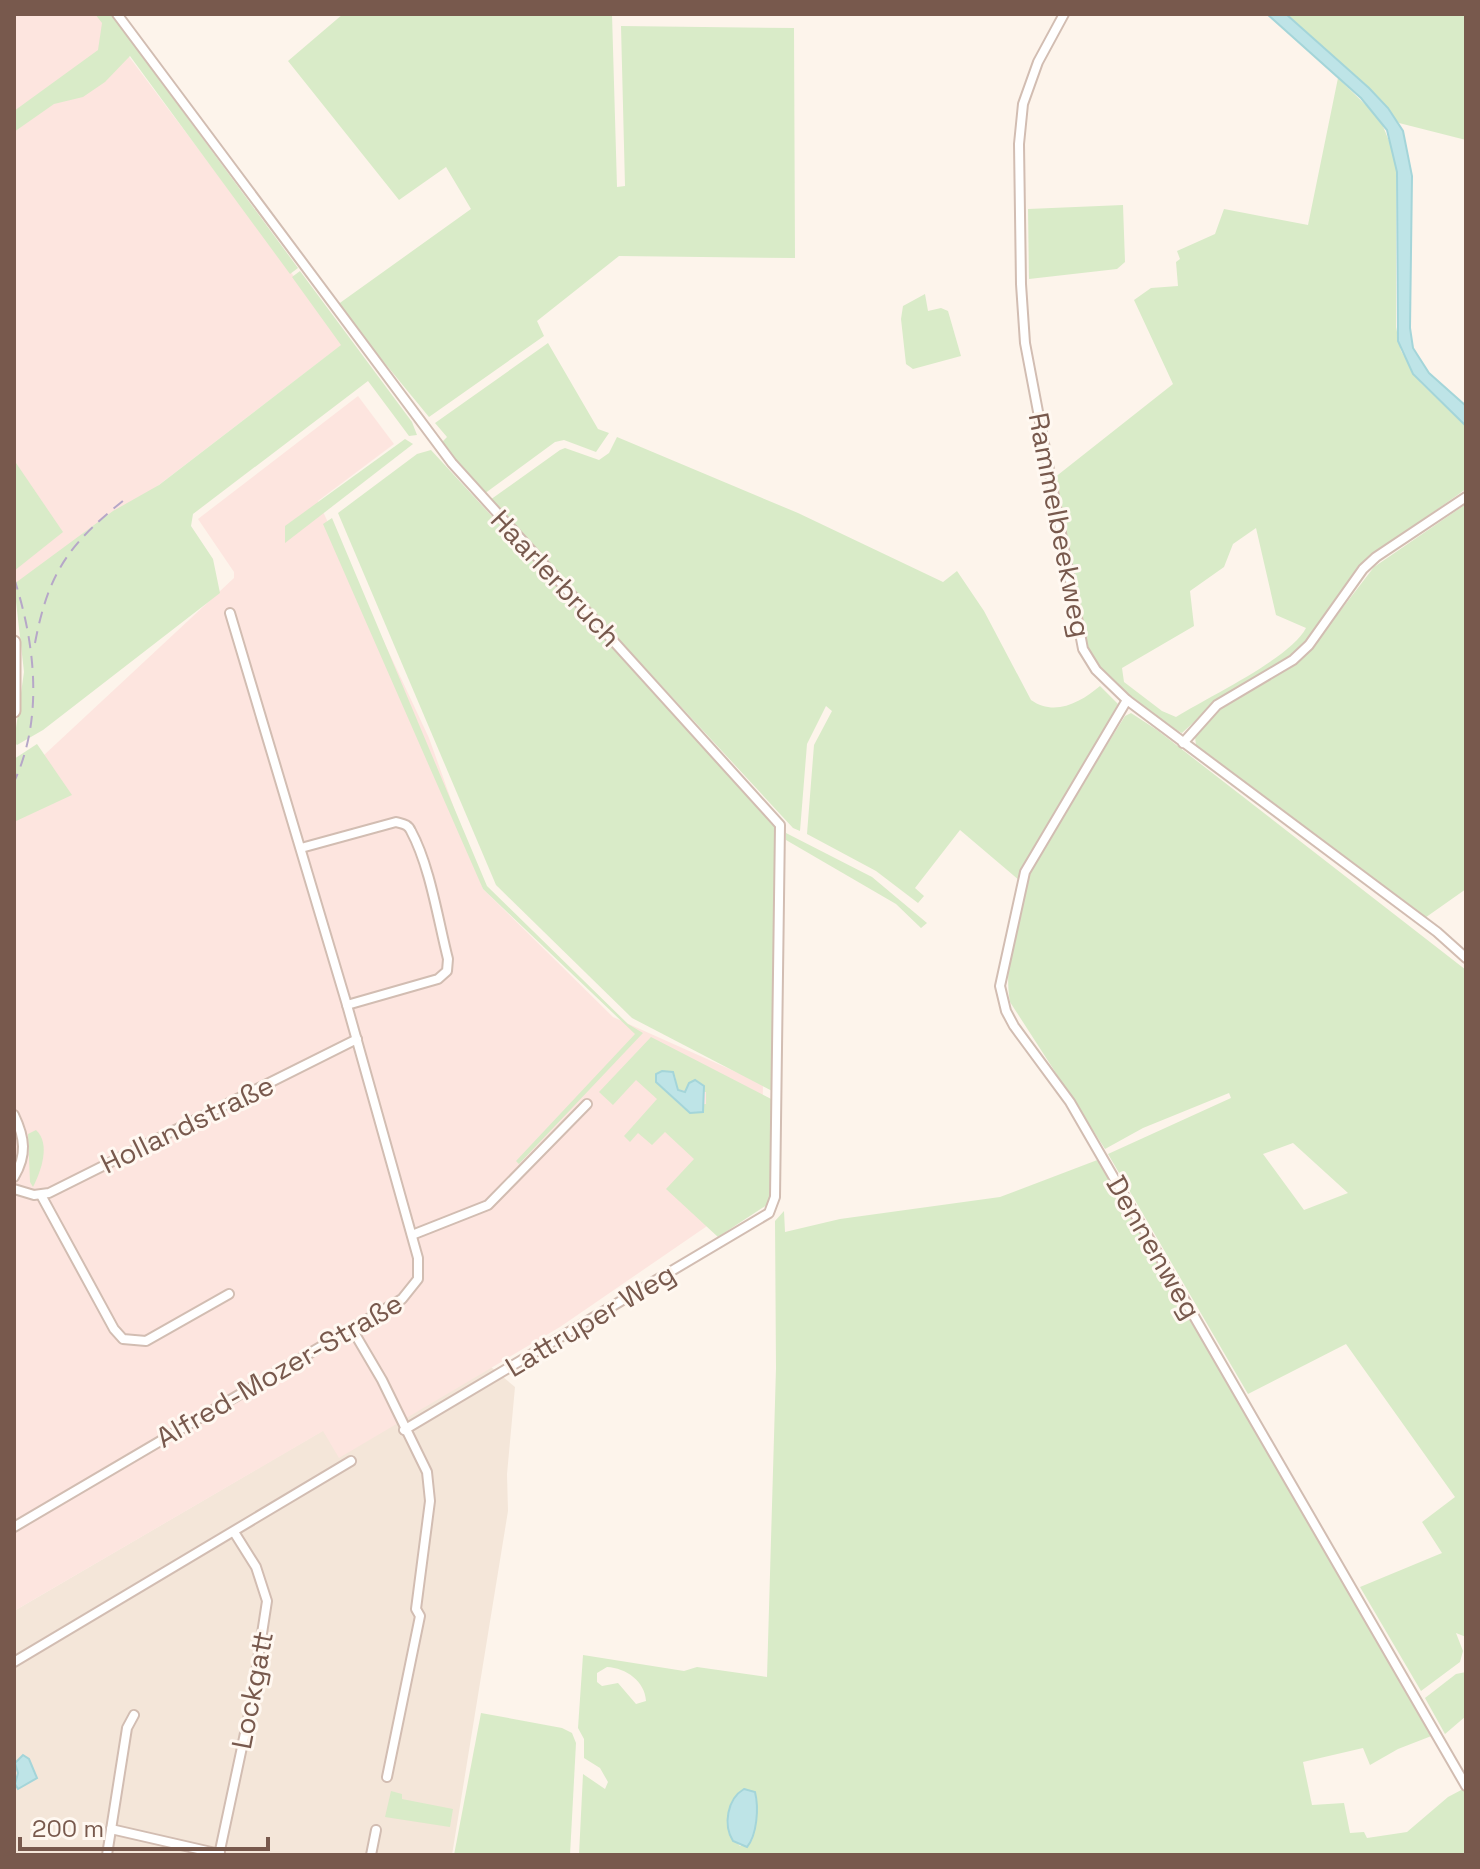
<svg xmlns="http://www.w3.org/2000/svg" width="1480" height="1869" viewBox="0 0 1480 1869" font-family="'Space Grotesk',sans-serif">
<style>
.residential{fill:#f4e6d9}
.commercial{fill:#fde5df}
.green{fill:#d9ebc8;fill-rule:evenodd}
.water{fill:#bee4e7;stroke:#a4d5d9;stroke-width:2}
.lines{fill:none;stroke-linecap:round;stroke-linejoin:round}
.street-casing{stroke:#d2bdb2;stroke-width:12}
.secondary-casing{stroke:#d5bdaf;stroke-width:15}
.street{stroke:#fff;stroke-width:8}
.secondary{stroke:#fff;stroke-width:11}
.rail{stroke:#b6a7c8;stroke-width:2;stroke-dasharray:12 8;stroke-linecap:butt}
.labels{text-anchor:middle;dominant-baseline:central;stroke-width:6;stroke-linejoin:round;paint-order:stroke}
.street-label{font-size:28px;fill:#78594d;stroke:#fff8f1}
</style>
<rect width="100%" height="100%" fill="#fdf4eb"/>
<path class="residential" d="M491,1367L515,1387L507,1474L508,1511L452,1855H14V1611L324,1430L426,1402Z"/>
<g class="commercial">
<path d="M14,14H97L344,343L14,596Z"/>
<path d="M358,396L394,444L318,501L429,738L483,889L613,1017L763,1084L761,1189L560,1327L339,1458L323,1431L14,1611V783L234,578V572L198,519Z"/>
</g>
<g class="green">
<path d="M95,14H111L298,268L290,274L130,56L105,82L83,97L54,104L14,132V111L98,50L102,23Z"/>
<path d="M343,14H612L617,187L625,186L621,26L794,28L795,258L619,256L537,321L544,336L429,417L337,305L471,209L446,167L399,200L288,61Z"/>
<path d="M1286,14H1466V140L1399,123L1369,88Z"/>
<path d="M1338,78L1380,119L1396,158V327L1401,351L1421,383L1466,426V489L1374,554L1316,634L1298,651L1207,710L1182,733C1146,714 1106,683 1087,647L1054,478L1173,384L1134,300L1151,288L1178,286L1176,262L1180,259L1177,251L1215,234L1224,209L1308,225ZM1256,528L1276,615L1306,628C1291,658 1208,697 1176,717L1162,711L1124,682L1122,668L1194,626L1190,591L1224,567L1233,544Z"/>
<path d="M1123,205L1125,262L1117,269L1029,279L1028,209Z"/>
<path d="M300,271L412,422L417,435L409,436L368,381L193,514L191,526L213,559L220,593L43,730L17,745L14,742L24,672L14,584L113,511L159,485L341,345L292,277Z"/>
<path d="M925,294L928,311L941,308L948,311L961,356L913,369L906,364L901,319L903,306Z"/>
<path d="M548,343L598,429L609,433L596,452L564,440L555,442L484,494L440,444L447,437L435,423Z"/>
<path d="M617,437L798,513L943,582L957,571L984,611L1031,700C1055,717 1081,702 1100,686L1118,704L1019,880L960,830L915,888L924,896L918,903L876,871L807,834L814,745L832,711L826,706L807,744L800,831L793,828L490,500L560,450L565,448L599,460L609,453Z"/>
<path d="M405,439L413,444L285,543V526Z"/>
<path d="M431,450L777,826L778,1094L632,1018L496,885L338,513L417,454Z"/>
<path d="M14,460L63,532L14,571Z"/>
<path d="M1466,504V889L1422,920L1196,745L1195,737L1218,709L1296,661L1314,645L1374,567Z"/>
<path d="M332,518L487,886L628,1024L643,1033L519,1164L516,1161L635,1034L483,889L323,524Z"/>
<path d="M1131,713L1157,730L1466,970V1637L1456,1633L1463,1651L1460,1662L1421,1691L1360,1587L1442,1553L1422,1522L1455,1497L1346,1344L1248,1394L1108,1154L1231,1098L1229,1093L1143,1128L1105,1149L1010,1002C1003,965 1017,902 1031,867L1125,716ZM1293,1143L1348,1193L1304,1210L1263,1154Z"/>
<path d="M37,744L72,795L14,822V759Z"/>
<path d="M786,833L872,877L927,923L921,928L896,904L786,840Z"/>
<path d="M651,1037L777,1102L776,1199L718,1237L666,1189L694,1159L665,1132L652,1145L638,1133L630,1142L624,1136L657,1099L636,1080L613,1105L599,1092ZM675,1076L678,1090L706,1092V1104L682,1107L656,1082Z"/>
<path d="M36,1130C51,1144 41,1171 33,1187L30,1182L28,1134Z"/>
<path d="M1100,1159L1434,1735L1398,1749L1370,1765L1363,1748L1303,1762L1312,1805L1344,1803L1350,1833L1364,1832L1367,1838L1407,1832L1448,1797L1465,1788L1466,1855H579L583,1774L605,1789L608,1782L600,1768L584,1758V1739L578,1728L583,1655L684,1671L697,1667L767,1677L776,1368L775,1221L784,1211L785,1232L840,1219L1000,1197ZM607,1667C626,1668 645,1681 646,1701L636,1704L618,1683L602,1686L597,1682V1673ZM757,1800L753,1839L740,1846L729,1834Z"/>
<path d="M1466,1672V1716L1445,1734L1425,1698L1456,1674Z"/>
<path d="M481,1713L562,1728L572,1733L576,1743L570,1855H454Z"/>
<path d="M391,1791L402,1794V1799L453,1809L450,1827L385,1817Z"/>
</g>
<g class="water">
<path d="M1267,14H1286L1369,88L1388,108L1403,131L1412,176L1410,328L1413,348L1429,373L1466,406V426L1413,374L1398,341L1397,172L1387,130L1361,98Z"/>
<path d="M662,1071L673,1072L678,1090L685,1092L689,1083L695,1080L704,1086L703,1112L690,1113L656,1082V1074Z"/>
<path d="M23,1755L29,1759L37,1778L18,1789L15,1784L18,1773L15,1763Z"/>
<path d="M744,1789L755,1792C759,1808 757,1835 747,1847L733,1841C723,1825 727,1799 744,1789Z"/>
</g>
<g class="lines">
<defs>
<g id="street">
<path d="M117,14L452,463L780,825L775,1197L769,1213L404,1430"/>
<path d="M1064,14L1038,62L1023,104L1019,144L1021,284L1025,343L1083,649L1096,670L1127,700L1437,932L1466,958"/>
<path d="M1127,700L1025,872L1000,986L1006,1011L1014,1026L1070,1102L1466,1786"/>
<path d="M1183,743L1217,705L1293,660L1309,645L1363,569L1376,557L1466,497"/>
<path d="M301,848L396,822C403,824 408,824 411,831C430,866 438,920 448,959L447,971L438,979L347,1005"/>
<path d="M14,1115C25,1138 27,1155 14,1177"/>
<path d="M14,1189L34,1195L49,1193L357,1039"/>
<path d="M41,1195L114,1329L123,1339L146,1341L229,1294"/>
<path d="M412,1235L488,1205L587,1104"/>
<path d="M352,1329L382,1380L427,1472L430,1501L416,1609L420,1616L387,1777"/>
<path d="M14,1527L402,1299L418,1279V1258L347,1005L230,613"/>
<path d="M14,1662L351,1461"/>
<path d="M111,1829L220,1854"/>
<path d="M107,1855L127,1728L134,1715"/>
<path d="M219,1855L251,1705L267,1601L256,1567L234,1532"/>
<path d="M371,1855L376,1830"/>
</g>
<path id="secondary" d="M14,642V711"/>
</defs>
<use href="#street" class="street-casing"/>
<use href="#secondary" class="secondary-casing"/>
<use href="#street" class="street"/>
<use href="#secondary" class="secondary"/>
<g class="rail">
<path d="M14,578C35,643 44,718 14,782"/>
<path d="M35,643C49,569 71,542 129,496"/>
</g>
</g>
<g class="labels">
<g class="street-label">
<text transform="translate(1060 525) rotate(79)">Rammelbeekweg</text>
<text transform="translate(556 578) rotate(47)">Haarlerbruch</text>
<text transform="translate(187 1124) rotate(-26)">Hollandstraße</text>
<text transform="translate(1154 1247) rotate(60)">Dennenweg</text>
<text transform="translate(590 1320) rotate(-31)">Lattruper Weg</text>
<text transform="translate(279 1370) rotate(-30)">Alfred-Mozer-Straße</text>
<text transform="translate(252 1690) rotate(-79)">Lockgatt</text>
</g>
</g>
<rect width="1480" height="1869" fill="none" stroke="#78594d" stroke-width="32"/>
<path d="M20 1837v12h248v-12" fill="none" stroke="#78594d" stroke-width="4"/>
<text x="32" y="1837" font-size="24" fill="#78594d" stroke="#fff8f1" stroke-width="6" paint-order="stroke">200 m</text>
</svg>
